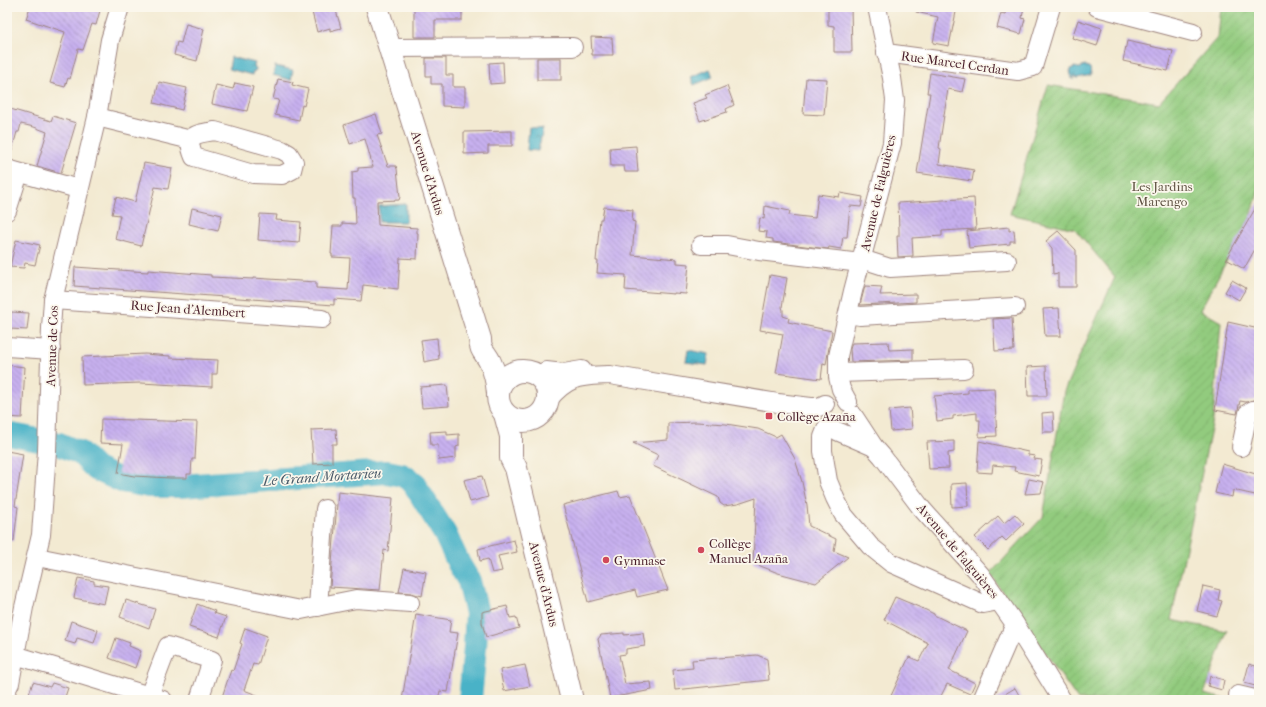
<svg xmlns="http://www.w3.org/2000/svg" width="1266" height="707" viewBox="0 0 1266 707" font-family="'IM FELL French Canon',serif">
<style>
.garden{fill:url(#garden-furrows);stroke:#6e7554}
.water{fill:url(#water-ripples);stroke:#4a6879}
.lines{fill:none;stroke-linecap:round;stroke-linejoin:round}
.river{stroke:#49b2c7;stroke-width:24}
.building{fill:url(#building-back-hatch)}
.minor-casing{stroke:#9e847e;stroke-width:20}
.major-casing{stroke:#9e847e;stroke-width:24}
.minor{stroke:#fff;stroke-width:18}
.major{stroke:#fff;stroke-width:22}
.poi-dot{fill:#d1495b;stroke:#fbf7ec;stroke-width:1.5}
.labels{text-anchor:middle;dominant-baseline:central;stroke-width:3.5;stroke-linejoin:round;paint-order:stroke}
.street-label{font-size:13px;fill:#4a1f2b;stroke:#fbf7ec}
.park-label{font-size:13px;fill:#605344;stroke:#fbf7ec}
.poi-label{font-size:13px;fill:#4a1f2b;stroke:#fbf7ec;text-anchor:start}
.water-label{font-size:14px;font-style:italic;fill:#4a5a69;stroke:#fbf7ec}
</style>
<defs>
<pattern id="garden-furrows" width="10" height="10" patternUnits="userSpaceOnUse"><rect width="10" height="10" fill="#92cb7e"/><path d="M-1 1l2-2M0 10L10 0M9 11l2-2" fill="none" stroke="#7fae6d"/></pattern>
<pattern id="water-ripples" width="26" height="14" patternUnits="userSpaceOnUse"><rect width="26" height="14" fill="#49b2c7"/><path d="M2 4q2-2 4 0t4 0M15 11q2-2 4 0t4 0" fill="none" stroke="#3f90a2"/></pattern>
<pattern id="building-back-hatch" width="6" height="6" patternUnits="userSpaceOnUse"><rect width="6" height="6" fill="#c7b1ef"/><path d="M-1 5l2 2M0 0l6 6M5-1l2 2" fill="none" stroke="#a48fc2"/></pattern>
</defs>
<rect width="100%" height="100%" fill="#fbf7ec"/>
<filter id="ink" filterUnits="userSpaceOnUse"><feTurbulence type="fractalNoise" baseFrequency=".025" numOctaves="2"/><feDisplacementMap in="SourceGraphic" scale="8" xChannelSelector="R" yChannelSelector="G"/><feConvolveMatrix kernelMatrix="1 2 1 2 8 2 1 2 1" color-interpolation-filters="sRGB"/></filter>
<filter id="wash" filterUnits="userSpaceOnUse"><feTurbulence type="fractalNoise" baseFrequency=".012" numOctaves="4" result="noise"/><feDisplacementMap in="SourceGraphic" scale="16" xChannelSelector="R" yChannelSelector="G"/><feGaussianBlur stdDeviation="0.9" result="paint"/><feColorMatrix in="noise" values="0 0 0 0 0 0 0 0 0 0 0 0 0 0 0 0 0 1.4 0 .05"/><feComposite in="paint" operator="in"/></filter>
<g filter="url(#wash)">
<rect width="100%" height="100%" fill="#f3ead2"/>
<path class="garden" d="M1221,7H1259V190L1251,216L1200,310L1221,322L1213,420L1171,620L1227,631L1204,694L1229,700H1078L990,574L1043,517L1064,391L1115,277L1075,229L1010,214L1048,85L1159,103L1218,37Z"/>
<g class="water">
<path d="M231,57L255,63L254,66L256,68V70L253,72L252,75L229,69Z"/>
<path d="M1085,65L1090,68L1091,75L1077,78L1073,76V80L1072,79L1070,71L1072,68L1075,67L1078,68H1081L1082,66Z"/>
<path d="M275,66L293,70L291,80L273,75Z"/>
<path d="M710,69L713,77L694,85L691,77Z"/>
<path d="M529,127L543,129L538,151L527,150Z"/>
<path d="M406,204V222H379V206Z"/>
<path d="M688,350L709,354L707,365L686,362Z"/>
</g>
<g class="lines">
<path class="river" d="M7,434L59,444L80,453L96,469L122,481L149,486H180L387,472L402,475L413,482L445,534L459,564L469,581L477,613L475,647L470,700"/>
</g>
<g id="blocks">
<g class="building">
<path d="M30,7H101L96,25L92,24L83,50L78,49L70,79L68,78L65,87L50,83L65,32L26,19Z"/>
<path d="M330,7H335L341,28L330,31V28L317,32L312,12Z"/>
<path d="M414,7H462V20H435V37H414Z"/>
<path d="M828,7H851L852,52H834V26L828,25Z"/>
<path d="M916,7H957L949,46L933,43L938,17L916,12Z"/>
<path d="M1007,7H1024L1022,18L1025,19L1021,34L997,28L1001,13L1005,14Z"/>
<path d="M1078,20L1102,28L1097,46L1072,38Z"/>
<path d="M186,24L204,29L197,61L174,55L177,42L181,43Z"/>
<path d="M591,37L612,38L613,55H592Z"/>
<path d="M1127,41L1173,51L1168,71L1123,61Z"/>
<path d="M426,58H446V75H453V87H465V107L442,106V84H431V76H426Z"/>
<rect x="537" y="58" width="24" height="22"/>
<path d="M503,62L504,83L490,84L489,63Z"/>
<path d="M930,73L965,79L962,92L948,89L939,148L941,149L939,164L974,170L972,181L917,173L930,93H927Z"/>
<path d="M806,78L827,79L824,115L803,114Z"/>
<path d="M278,79L293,82L292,85L308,89L304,106L302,105L299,120L275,115L279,100L273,99Z"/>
<path d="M159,82L187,88L182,110L154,103Z"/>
<path d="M235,83L253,87L247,111L212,104L216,85L233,89Z"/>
<path d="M727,86L734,105L726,109L727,112L700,121L693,103L707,98L705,95Z"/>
<path d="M7,108L51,121L53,116L76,123L61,173L37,166L47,132L34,127L21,124L19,132H17L10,157L7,156Z"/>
<path d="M376,114L382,134L377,135L388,166H396L397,169L400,197L399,200L377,201L378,225L417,228V233H418L417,259L400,258L398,289L363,285L361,301L334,299V305L74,286L75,267L148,272V270L211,275V277L253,279V278L316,282V288L348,290L350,258L332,257V254H331L333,226H342V223L356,224L355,198H353L352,172L358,171V168L373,167L365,139L350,144L344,125Z"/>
<path d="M512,131V146H488V153L464,154V132Z"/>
<path d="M636,146L638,172H625L624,166H611L610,148Z"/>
<path d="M144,163L172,168L168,189L155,187L141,246L115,239L120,215L112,214L116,197L135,202Z"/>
<path d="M840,193L863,197L861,207L850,206L847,237H843L841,249L829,247L828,249L773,242V239L766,238L767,232L758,231L760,218L764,219L765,206L790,211L789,215L815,218L818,194L839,197Z"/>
<path d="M974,198L976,229L942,231V236L912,238L913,256L898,257L897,236H899V230L898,203Z"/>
<path d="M1259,202V242L1244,269L1226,259Z"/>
<path d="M604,207L633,210L632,221L635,222L632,255L677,259V263L689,264L686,294L674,293V294L625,290L626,275L597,273L598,261H596L600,219H602Z"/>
<path d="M192,208L222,215L218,231L189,224Z"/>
<path d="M260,214L277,215L276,220L301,222L299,243L258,240Z"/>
<path d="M1009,227V231L1014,230L1015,241H1010V244L969,248L967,231Z"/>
<path d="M1058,231L1076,250V287H1058V273L1053,274L1052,248L1046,241Z"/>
<path d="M16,240L40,245L35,265L25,263L24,268L10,267Z"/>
<path d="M770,275L787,278L782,307L783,310V316L789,318L788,322L832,331L826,364L823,363L821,379L776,373L783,334L760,330Z"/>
<path d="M1232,280L1246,288L1239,300L1225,292Z"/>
<path d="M865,286L882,287L880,295L916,294V302L860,305Z"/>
<path d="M1059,308L1061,336H1045L1043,309Z"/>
<path d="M11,312L29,313L27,330L10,329Z"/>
<path d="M1012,318L1014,350L995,351L993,319Z"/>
<path d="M1228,322L1259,329V400H1254L1246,402L1240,401L1237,414L1215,410Z"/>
<path d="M437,338L439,359L424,362L421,340Z"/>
<path d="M888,342L889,350L913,349V360L851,362L850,349L852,343Z"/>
<path d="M145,354L170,356V358L218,360L217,374H212V387L141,383L83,385L82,357Z"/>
<path d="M7,365L25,367L22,418L7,417Z"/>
<path d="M1046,366L1047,396H1028L1027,367Z"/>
<path d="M447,385L449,406L422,408L420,387Z"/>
<path d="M994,388L997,436L979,437L980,420H977V413L953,416V419L937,421L934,396L968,393V389Z"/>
<path d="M910,408L912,429L891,431L889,410Z"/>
<path d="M1053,412L1054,432H1043L1042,413Z"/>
<path d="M101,419L197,422L195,459H192L191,474H187V478H170L134,476L118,473L123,444L100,443Z"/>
<path d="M697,422L726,424L758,429L776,437L781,434L795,459L802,482L807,505L809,526L836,539L834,551L848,557L816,583L778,573L753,563L756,498L738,504L724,506L720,503L718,497L653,466L658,455L633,443L668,440V423Z"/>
<path d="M336,429L337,444H332V463L313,464L311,430Z"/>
<path d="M447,431V435L459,434V446L456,447V458L439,460L438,445H431L430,432Z"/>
<path d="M954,441V452L948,453L949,468L929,469L927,442Z"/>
<path d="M979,441L1028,452V455L1035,456L1034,459L1042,460L1039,476L1014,471L1015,467L993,465L992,473L977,472Z"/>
<path d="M7,451L23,454L15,506L18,507L14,541H7Z"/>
<path d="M1222,464L1259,475V481L1255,495L1233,490L1232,497L1215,493Z"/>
<path d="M482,476L488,497L470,502L464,480Z"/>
<path d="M1029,479L1044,482L1041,493L1025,494Z"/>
<path d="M967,483L968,506L952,507L951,484Z"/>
<path d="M618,491L620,497L630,495L668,590L637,597L635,590L588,602L563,505Z"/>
<path d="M338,492L393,498L388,551L384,550L380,590L330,587Z"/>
<path d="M1015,514L1024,524L1006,541L1002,537L988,550L975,537L998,516L1004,523Z"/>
<path d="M514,540L517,552L498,556L502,571L492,573L488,559L480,561L478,549Z"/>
<path d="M404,568L426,572L422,596L411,593L399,592Z"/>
<path d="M78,578L94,581V584L108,586L104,604L74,598Z"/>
<path d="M1203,586L1220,590L1218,600L1222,601L1217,616L1197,611Z"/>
<path d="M895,597L926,610L934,614V615L967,631L949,670L975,683L970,694L947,684L939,700H889L909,657L919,661L928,643L884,620Z"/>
<path d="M126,600L155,609L149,628L120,617Z"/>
<path d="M197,604L215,611L214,613L226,617L219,637L189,627Z"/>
<path d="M507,606L510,618L516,617L519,628L486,637L482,623V612Z"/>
<path d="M416,614L451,620L449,632L458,633L448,692L440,691L438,700H402Z"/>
<path d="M71,621L98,630L94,643L77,638L75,644L65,641Z"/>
<path d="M245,628L267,636L258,665L253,664L244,690L267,699V700H221L231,670L233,671L242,644L240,643Z"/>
<path d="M624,633V635L643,633L645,646L626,649V654L619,655L625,684L651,682L652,690L610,698L598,639L601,635Z"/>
<path d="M116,638L130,643L129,646L141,651L135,668L109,658Z"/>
<path d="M757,655L767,659L769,680L675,690L673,670L693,668L692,660Z"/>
<path d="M1249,664L1259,667V687L1244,683Z"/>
<path d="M525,665L530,686L504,691L500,670Z"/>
<path d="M1210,676L1224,680L1222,690L1208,686Z"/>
<path d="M33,682L50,687L52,683L68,688L64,700H27Z"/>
<path d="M1015,688L1022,700H995Z"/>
</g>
</g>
</g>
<g filter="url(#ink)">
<use href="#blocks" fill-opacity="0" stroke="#9e847e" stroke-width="1"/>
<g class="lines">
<defs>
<g id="minor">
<path d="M1097,7L1193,32"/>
<path d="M389,48L573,47"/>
<path d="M886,53L1018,71L1033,67L1051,7"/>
<path d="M97,117L191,140"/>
<path d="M215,131L282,150L289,154L294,162L292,170L282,175L253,174L194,157C184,134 196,134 215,131Z"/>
<path d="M7,169L71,187L79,191"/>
<path d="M7,211L19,173"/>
<path d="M701,245H727L759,251L861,263"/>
<path d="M862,259L890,268L1007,261"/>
<path d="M53,300L322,319"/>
<path d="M848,314L860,316L1015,307"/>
<path d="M7,347L51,350"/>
<path d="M838,373L964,369"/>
<path d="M538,376L546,371L564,373L582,370"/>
<path d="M548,400C568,376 580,376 610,375L778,403L811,407H819L825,404"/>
<path d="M848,402L841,389L838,377V356L853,291L892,143L895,100L892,78L877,7"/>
<path d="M853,415L874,447L882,456L922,509L980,574L1015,624L1062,700"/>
<path d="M827,427L823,437V451L828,481L835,498L843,514L870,546L891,563L983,604L999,601"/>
<path d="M837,431L874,447"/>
<path d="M1241,447L1248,413L1253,410L1259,411"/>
<path d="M37,557L301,610L356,599L410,603"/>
<path d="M318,607L325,509"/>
<path d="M15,655L163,700"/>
<path d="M7,689L10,683L24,607L41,535L47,451L51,328L53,300L97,117L110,40L120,7"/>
<path d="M1238,695L1259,700"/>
<path d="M149,696L168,646L212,660L199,700"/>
<path d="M982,700L1015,624"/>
</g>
<g id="major">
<path d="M377,7L480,339C480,351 486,353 490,362C495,372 497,382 498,393"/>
<circle cx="523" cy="396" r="25"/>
<path d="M505,414L511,436V458L516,468L572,700"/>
</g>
</defs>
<use href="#minor" class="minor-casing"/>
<use href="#major" class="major-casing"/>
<use href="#minor" class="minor"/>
<use href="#major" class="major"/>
</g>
</g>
<g class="poi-dot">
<rect x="765" y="412" width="8" height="8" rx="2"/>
<circle cx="701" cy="550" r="4"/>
<circle cx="606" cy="560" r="4"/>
</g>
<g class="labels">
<g class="street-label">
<text transform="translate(955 63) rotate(8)">Rue Marcel Cerdan</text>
<text transform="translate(428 173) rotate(73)">Avenue d'Ardus</text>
<text transform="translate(878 193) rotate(-77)">Avenue de Falguières</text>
<text transform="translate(188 309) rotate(4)">Rue Jean d'Alembert</text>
<text transform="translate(52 346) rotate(-88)">Avenue de Cos</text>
<text transform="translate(958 551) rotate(50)">Avenue de Falguières</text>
<text transform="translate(544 584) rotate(76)">Avenue d'Ardus</text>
</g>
<g class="park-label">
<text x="1162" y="186">Les Jardins<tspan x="1162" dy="15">Marengo</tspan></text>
</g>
<g class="poi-label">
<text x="777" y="416">Collège Azaña</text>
<text x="709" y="543">Collège<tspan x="709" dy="15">Manuel Azaña</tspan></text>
<text x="614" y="560">Gymnase</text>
</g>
<g class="water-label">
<text transform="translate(322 477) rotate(-4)">Le Grand Mortarieu</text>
</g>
</g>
<rect width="1266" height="707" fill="none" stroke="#fbf7ec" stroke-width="24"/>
</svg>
